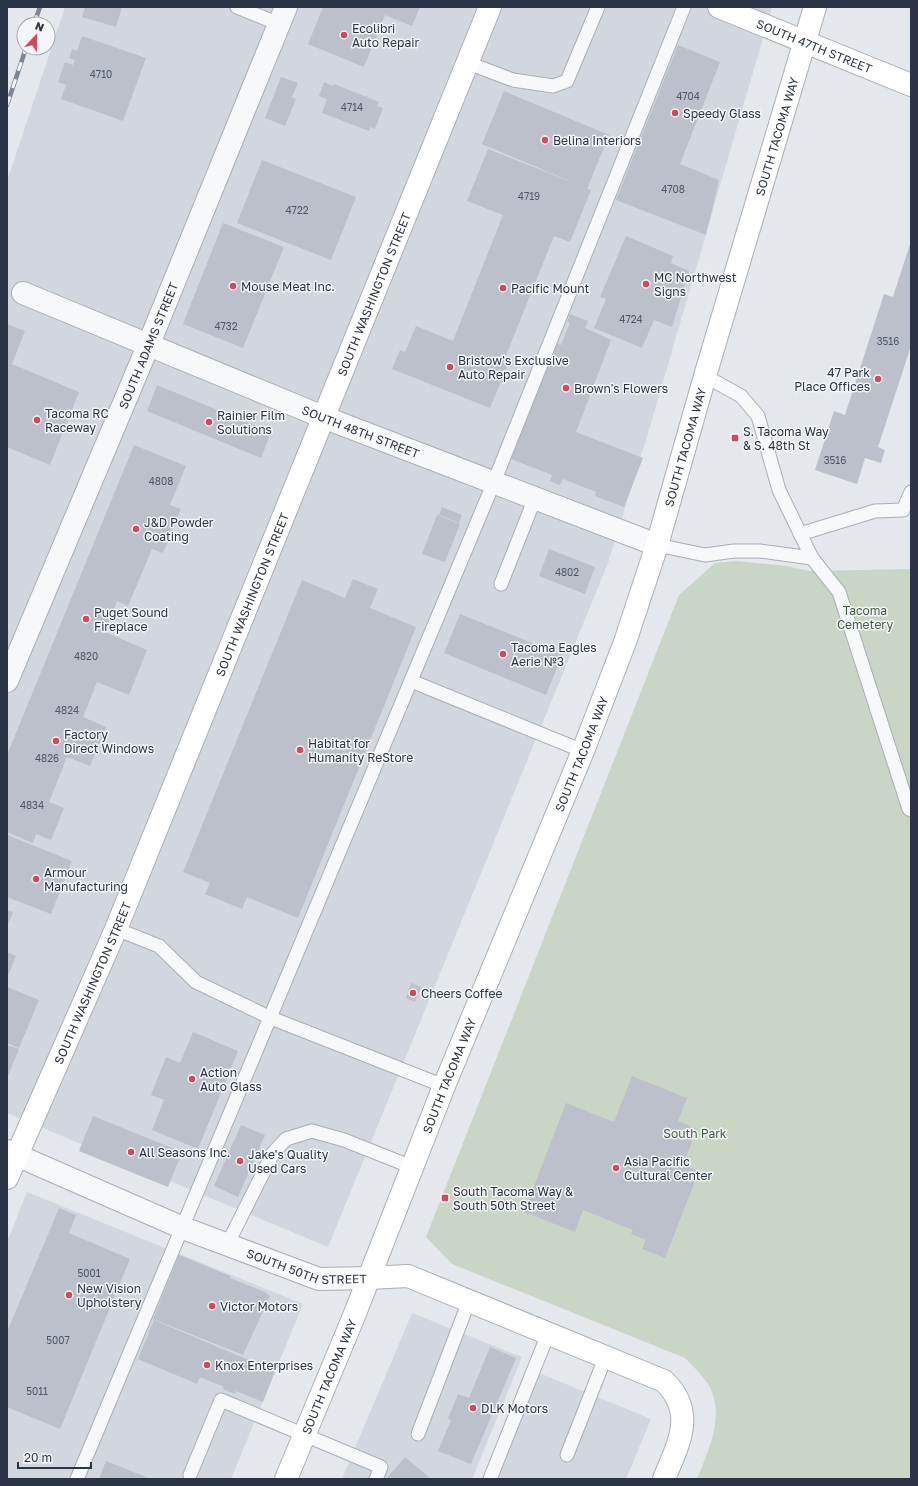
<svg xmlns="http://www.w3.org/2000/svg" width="918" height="1486" viewBox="0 0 918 1486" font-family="'Golos Text',sans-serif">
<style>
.built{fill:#d2d6de}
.green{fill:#c9d6c5}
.building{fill:#bbc0ca}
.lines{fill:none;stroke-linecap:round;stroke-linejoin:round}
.lane-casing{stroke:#a9aeb7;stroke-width:15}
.street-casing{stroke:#a9aeb7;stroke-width:24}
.secondary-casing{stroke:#a9aeb7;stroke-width:24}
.lane{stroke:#f7f8fa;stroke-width:13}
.street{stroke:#f7f8fa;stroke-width:22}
.secondary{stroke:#fff;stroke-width:22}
.rail-casing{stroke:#7d8696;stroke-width:4.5}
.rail{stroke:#f4f6f9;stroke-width:3;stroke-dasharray:9;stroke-linecap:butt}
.poi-dot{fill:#d1495b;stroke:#f4f6f9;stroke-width:1.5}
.labels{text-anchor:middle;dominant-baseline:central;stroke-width:3;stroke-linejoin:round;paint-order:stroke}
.number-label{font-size:10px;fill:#4f5766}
.poi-label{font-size:12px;fill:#2b3445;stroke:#f4f6f9;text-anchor:start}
.street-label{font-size:12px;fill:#2b3445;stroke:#f4f6f9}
.park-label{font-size:12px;fill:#3f6138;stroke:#f4f6f9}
</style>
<rect width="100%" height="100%" fill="#e4e7ec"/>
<g class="built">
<path d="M65,7H772L649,430L608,563L328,1247L7,1113V181Z"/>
<path d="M27,1192L303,1304L231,1479H7V1242Z"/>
<path d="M412,1313L522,1357L472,1479H342Z"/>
<path d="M539,1373L651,1419L626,1479H501L496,1477Z"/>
</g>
<path class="green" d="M736,561L786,566L810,571L911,569V1479H697C709,1449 726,1415 708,1384C702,1375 693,1366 685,1358L452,1264L426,1237L679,595L715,563Z"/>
<g class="building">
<path d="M85,7H122L116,27L82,17Z"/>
<path d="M323,7H420L412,26L385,15L364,67L308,44Z"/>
<path d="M82,36L146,58L123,121L61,99L66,85L58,82L65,62L73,65L75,60L69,58L72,49L77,51Z"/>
<path d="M678,45L720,62L680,164L719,180L706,235L616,200Z"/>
<path d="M281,77L298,83L292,97L296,99L285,126L265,118Z"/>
<path d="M324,82L333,86L334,84L379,102L377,106L383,108L375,129L370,127L369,131L322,113L327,99L319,96Z"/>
<path d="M504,91L609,135L587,189L591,190L570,242L554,236L503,363L508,365L490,408L392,369L400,350L405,352L416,326L453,341L503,215L467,201L488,149L579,185L482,144Z"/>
<path d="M262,160L356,197L331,260L237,223Z"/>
<path d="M223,223L284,247L243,348L183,324Z"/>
<path d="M626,236L673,256L671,263L689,271L672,327L654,320L642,348L594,328L606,299L600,297Z"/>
<path d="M911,241V346L878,447L885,450L881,463L865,458L857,484L815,470L834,411L845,415L884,294L893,297Z"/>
<path d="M570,314L588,321L585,328L611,340L576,432L643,458L624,507L595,496L596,492L563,479L560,485L550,481L552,475L511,459L557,343L561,345L570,323L567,322Z"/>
<path d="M7,324L25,331L12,364L79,392L50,465L7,447Z"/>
<path d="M157,385L271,432L261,458L147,411Z"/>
<path d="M134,445L186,466L170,505L181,509L163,553L152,549L128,606L117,601L105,632L147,650L129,695L97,682L83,717L106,727L90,766L67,757L49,802L64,808L51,840L36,834L33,843L7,832V755Z"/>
<path d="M442,507L462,515L459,523L439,515Z"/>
<path d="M437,515L460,524L445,562L422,554Z"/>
<path d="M549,549L595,567L585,594L539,576Z"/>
<path d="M353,579L378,589L370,608L416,627L298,918L247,897L242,909L205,894L210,883L183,872L302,580L345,598Z"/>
<path d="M460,614L562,655L546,695L444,653Z"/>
<path d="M7,835L72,861L51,914L7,897Z"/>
<path d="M7,910L13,912L7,927Z"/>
<path d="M7,952L16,956L7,978Z"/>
<path d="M411,983L421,987L415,1002L406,998Z"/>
<path d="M7,987L39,1000L19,1048L7,1043Z"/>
<path d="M193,1032L238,1051L198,1149L152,1130L164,1100L151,1095L166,1057L180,1063Z"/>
<path d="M7,1045L19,1049L7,1078Z"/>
<path d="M632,1076L687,1098L678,1121L697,1129L683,1165L699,1171L665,1258L642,1249L646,1240L631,1234L633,1230L583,1210L575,1232L524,1212L566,1103L614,1122Z"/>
<path d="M93,1116L182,1152L168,1187L79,1151Z"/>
<path d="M241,1125L265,1135L238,1197L214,1186Z"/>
<path d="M59,1208L76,1215L69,1233L130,1259L60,1429L7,1407V1332Z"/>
<path d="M179,1255L230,1276V1278L267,1293V1294L270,1296L243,1355L153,1319Z"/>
<path d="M154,1320L275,1371L263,1402L236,1391L235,1394L223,1389L224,1387L200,1377L197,1384L138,1359Z"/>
<path d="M490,1347L516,1358L471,1464L438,1451L451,1420L448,1419L458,1394L469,1398Z"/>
<path d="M405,1457L431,1479H386Z"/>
<path d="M106,1461L151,1479H99Z"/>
</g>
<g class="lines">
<defs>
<g id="lane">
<path d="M237,7L279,24"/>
<path d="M468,63L513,80L553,86L567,81L598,7"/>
<path d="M800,534L875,511L903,510L911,492"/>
<path d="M657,545L705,555L734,551H760L812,558L779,490L758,416L741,396L705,376"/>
<path d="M812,558L839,592L909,809L911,810"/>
<path d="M501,584L535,498"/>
<path d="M411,681L583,751"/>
<path d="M116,929L159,946L196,982L271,1018L444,1086"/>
<path d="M228,1243L273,1153L286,1139L312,1131L344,1140L412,1167"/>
<path d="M418,1434L469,1301"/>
<path d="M567,1455L605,1358"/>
<path d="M190,1475L221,1400L381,1467L376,1479"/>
<path d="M77,1479L494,482L684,7"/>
<path d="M490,1479L548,1334"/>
</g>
<g id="street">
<path id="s1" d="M23,293L323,417L657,545"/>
<path id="s2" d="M7,681L148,346L286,7"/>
<path id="s3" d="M7,1151L183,1228L319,1279L368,1278"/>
</g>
<g id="secondary">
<path id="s4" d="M719,7L911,85"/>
<path id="s5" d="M7,1178L116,929L490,7"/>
<path d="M368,1278L408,1276L664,1381C697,1413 678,1444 664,1479"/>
<path id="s6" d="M286,1479L354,1316L444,1086L583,751L625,642L657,545L705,376L815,7"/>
</g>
</defs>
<use href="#lane" class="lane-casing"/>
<use href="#street" class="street-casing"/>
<use href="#secondary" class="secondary-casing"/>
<use href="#lane" class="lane"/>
<use href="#street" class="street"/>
<use href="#secondary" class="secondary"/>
<defs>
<g id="rail">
<path d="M34,24L40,7"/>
<path d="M7,105L26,48"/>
</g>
</defs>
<use href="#rail" class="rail-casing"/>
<use href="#rail" class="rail"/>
</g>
<g class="poi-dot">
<circle cx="344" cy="35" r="4"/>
<circle cx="675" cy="113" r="4"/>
<circle cx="545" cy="140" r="4"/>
<circle cx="646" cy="284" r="4"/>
<circle cx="233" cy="286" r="4"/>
<circle cx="503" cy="288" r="4"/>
<circle cx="450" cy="367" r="4"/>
<circle cx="878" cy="379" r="4"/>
<circle cx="566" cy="388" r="4"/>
<circle cx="37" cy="420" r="4"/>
<circle cx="209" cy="422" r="4"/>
<rect x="731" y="434" width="8" height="8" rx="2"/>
<circle cx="136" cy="529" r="4"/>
<circle cx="86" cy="619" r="4"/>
<circle cx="503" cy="654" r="4"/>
<circle cx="56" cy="741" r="4"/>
<circle cx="300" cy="750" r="4"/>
<circle cx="36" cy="879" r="4"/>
<circle cx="413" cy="993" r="4"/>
<circle cx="192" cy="1079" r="4"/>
<circle cx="131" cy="1152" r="4"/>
<circle cx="240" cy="1161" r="4"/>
<circle cx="616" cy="1168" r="4"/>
<rect x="441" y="1194" width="8" height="8" rx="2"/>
<circle cx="69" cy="1295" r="4"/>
<circle cx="212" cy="1306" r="4"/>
<circle cx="207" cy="1365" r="4"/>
<circle cx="473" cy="1408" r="4"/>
</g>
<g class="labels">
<g class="number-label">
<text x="101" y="74">4710</text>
<text x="688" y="96">4704</text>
<text x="352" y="107">4714</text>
<text x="673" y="189">4708</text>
<text x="529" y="196">4719</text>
<text x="297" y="210">4722</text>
<text x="631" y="319">4724</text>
<text x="226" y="326">4732</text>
<text x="888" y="341">3516</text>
<text x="835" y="460">3516</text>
<text x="161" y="481">4808</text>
<text x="567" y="572">4802</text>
<text x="86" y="656">4820</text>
<text x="67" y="710">4824</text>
<text x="47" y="758">4826</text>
<text x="32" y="805">4834</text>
<text x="89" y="1273">5001</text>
<text x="58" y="1340">5007</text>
<text x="37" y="1391">5011</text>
</g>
<g class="poi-label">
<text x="352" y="28">Ecolibri<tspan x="352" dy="14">Auto Repair</tspan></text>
<text x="683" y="113">Speedy Glass</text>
<text x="553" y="140">Belina Interiors</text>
<text x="654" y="277">MC Northwest<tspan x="654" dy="14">Signs</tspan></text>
<text x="241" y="286">Mouse Meat Inc.</text>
<text x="511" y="288">Pacific Mount</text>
<text x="458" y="360">Bristow's Exclusive<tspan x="458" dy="14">Auto Repair</tspan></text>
<text x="870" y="372" text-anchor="end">47 Park<tspan x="870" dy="14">Place Offices</tspan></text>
<text x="574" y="388">Brown's Flowers</text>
<text x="45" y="413">Tacoma RC<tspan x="45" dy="14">Raceway</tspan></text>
<text x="217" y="415">Rainier Film<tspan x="217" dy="14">Solutions</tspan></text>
<text x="743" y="431">S. Tacoma Way<tspan x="743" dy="14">&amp; S. 48th St</tspan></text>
<text x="144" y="522">J&amp;D Powder<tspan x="144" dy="14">Coating</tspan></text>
<text x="94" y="612">Puget Sound<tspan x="94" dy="14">Fireplace</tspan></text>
<text x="511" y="647">Tacoma Eagles<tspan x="511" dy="14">Aerie №3</tspan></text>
<text x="64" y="734">Factory<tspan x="64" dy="14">Direct Windows</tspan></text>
<text x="308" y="743">Habitat for<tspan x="308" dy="14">Humanity ReStore</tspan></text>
<text x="44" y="872">Armour<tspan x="44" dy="14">Manufacturing</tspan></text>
<text x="421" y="993">Cheers Coffee</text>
<text x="200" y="1072">Action<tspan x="200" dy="14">Auto Glass</tspan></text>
<text x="139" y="1152">All Seasons Inc.</text>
<text x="248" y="1154">Jake's Quality<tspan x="248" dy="14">Used Cars</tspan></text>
<text x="624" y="1161">Asia Pacific<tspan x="624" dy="14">Cultural Center</tspan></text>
<text x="453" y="1191">South Tacoma Way &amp;<tspan x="453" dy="14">South 50th Street</tspan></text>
<text x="77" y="1288">New Vision<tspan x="77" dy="14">Upholstery</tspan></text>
<text x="220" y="1306">Victor Motors</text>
<text x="215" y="1365">Knox Enterprises</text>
<text x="481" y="1408">DLK Motors</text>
</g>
<g class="street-label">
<text stroke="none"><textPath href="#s4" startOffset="103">SOUTH 47TH STREET</textPath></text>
<text stroke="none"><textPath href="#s6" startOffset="1431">SOUTH TACOMA WAY</textPath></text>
<text stroke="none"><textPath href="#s5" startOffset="957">SOUTH WASHINGTON STREET</textPath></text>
<text stroke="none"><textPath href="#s2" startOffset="364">SOUTH ADAMS STREET</textPath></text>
<text stroke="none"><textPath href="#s1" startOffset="365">SOUTH 48TH STREET</textPath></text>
<text stroke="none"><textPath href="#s6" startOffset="1107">SOUTH TACOMA WAY</textPath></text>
<text stroke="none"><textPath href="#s5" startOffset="633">SOUTH WASHINGTON STREET</textPath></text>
<text stroke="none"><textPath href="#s6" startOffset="783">SOUTH TACOMA WAY</textPath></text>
<text stroke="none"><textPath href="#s5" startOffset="213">SOUTH WASHINGTON STREET</textPath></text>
<text stroke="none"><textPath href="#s6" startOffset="435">SOUTH TACOMA WAY</textPath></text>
<text stroke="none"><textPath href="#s3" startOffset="323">SOUTH 50TH STREET</textPath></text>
<text stroke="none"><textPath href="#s6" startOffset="111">SOUTH TACOMA WAY</textPath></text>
</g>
<g class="park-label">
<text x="865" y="610">Tacoma<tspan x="865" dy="14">Cemetery</tspan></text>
<text x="695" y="1133">South Park</text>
</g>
</g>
<rect width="918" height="1486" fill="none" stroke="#2b3445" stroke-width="16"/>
<g transform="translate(36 36) rotate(22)"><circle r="19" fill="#f4f6f9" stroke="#a4a8b1"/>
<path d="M0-3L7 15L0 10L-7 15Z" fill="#d1495b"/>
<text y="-6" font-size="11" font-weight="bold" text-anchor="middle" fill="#2b3445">N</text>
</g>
<path d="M18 1462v6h73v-6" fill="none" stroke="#2b3445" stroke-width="2"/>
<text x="24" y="1462" font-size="12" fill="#2b3445" stroke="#f4f6f9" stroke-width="3" paint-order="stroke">20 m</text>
</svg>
